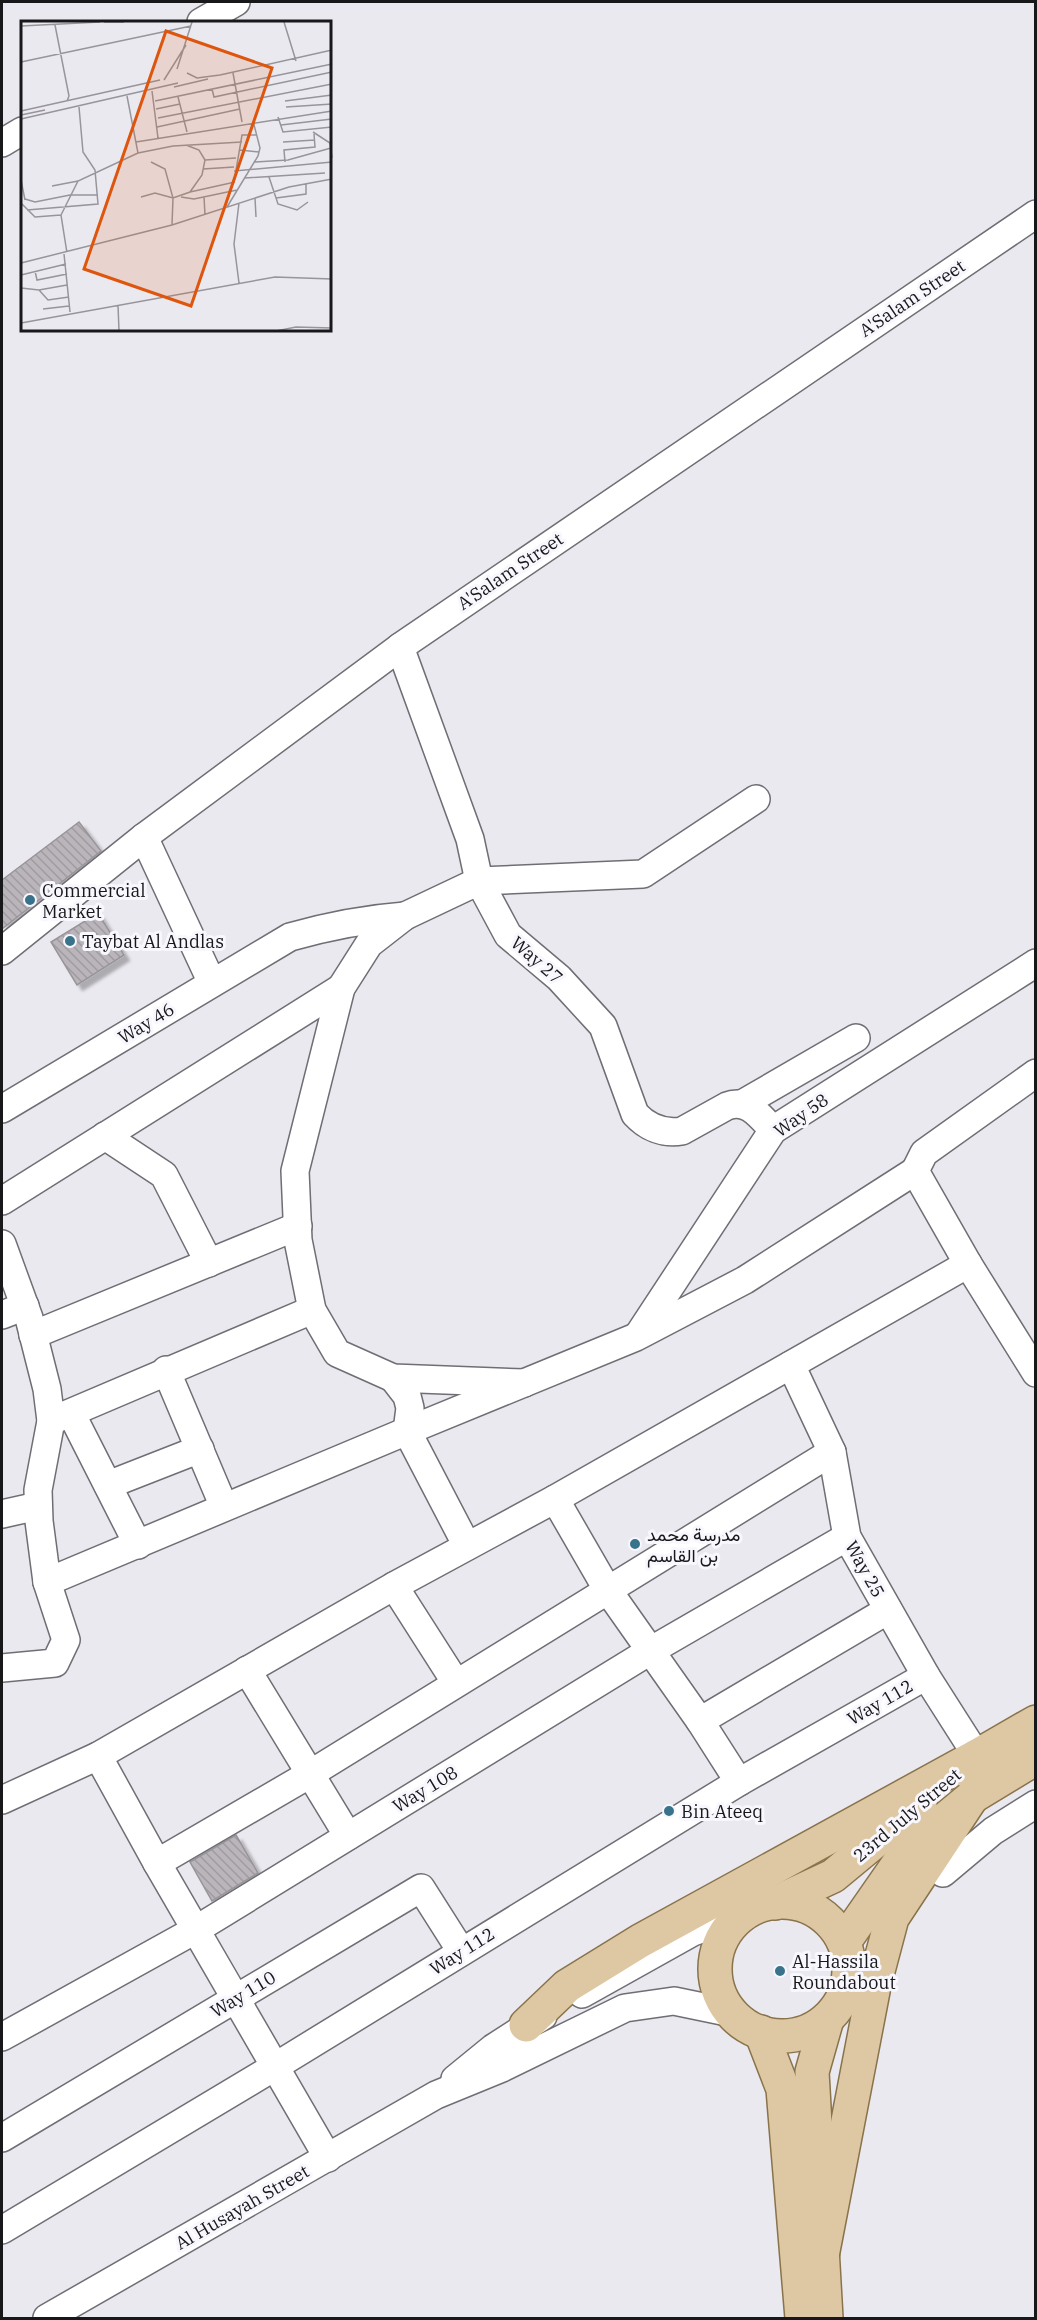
<svg xmlns="http://www.w3.org/2000/svg" width="1037" height="2320" viewBox="0 0 1037 2320" font-family="'IBM Plex Serif',Vazirmatn,serif">
<style>
.building{fill:url(#building-back-hatch);stroke:#989498;stroke-width:1.5;filter:url(#shadow)}
.lines{fill:none;stroke-linecap:round;stroke-linejoin:round}
.minor-casing{stroke:#6f6e74;stroke-width:30}
.major-casing{stroke:#89734b;stroke-width:36}
.minor{stroke:#fff;stroke-width:27}
.major{stroke:#ddc8a3;stroke-width:33}
.poi-dot{fill:#38738b;stroke:#f8f7fd;stroke-width:2}
.labels{text-anchor:middle;dominant-baseline:central;stroke-width:6;stroke-linejoin:round;paint-order:stroke}
.street-label{font-size:18px;fill:#18181a;stroke:#f8f7fd}
.poi-label{font-size:18px;fill:#18181a;stroke:#f8f7fd;text-anchor:start}
.inset-road{fill:none;stroke:#97959a;stroke-width:1.5}
.view{fill:#de560d;fill-opacity:0.15;stroke:#de560d;stroke-width:3}
.inset-edge{fill:none;stroke:#18181a;stroke-width:3}
</style>
<defs>
<pattern id="building-back-hatch" width="6" height="6" patternUnits="userSpaceOnUse" patternTransform="scale(1.5)"><rect width="6" height="6" fill="#bab5ba"/><path d="M-1 5l2 2M0 0l6 6M5-1l2 2" fill="none" stroke="#9f9b9f"/></pattern>
<filter id="shadow"><feDropShadow dx="5.5" dy="5.5" stdDeviation="1.5" flood-color="#0004"/></filter>
</defs>
<rect width="100%" height="100%" fill="#ebe9f0"/>
<g class="building">
<path d="M79,822L101,851L2,929V880Z"/>
<path d="M98,913L124,955L77,985L51,942Z"/>
<path d="M236,1835L258,1873L212,1901L190,1862Z"/>
</g>
<g class="lines">
<defs>
<g id="minor">
<path d="M201,22L236,2"/>
<path d="M2,143L22,131"/>
<path d="M400,647L470,839L479,881L508,935L559,978L603,1026L635,1114C647,1127 663,1134 682,1131L727,1106C747,1098 760,1116 773,1130"/>
<path d="M144,837L212,983"/>
<path d="M2,951L144,837L400,647L1036,214"/>
<path d="M1036,1073L924,1153L915,1171L968,1264L1036,1373"/>
<path d="M742,1104L856,1038"/>
<path d="M2,1109L290,937C329,926 365,919 405,916"/>
<path d="M105,1136L164,1175L209,1263"/>
<path d="M2,1201L341,988"/>
<path d="M2,1244L29,1318L47,1389L51,1421L38,1490L39,1521L47,1582L66,1640L55,1663L2,1668"/>
<path d="M2,1315L25,1306"/>
<path d="M639,1334L773,1130L1036,963"/>
<path d="M33,1335L298,1226"/>
<path d="M791,1365L832,1452L847,1537L926,1676L977,1756"/>
<path d="M166,1370L224,1507"/>
<path d="M393,1378L407,1396L410,1408L407,1431L467,1546"/>
<path d="M524,1383L393,1378L337,1353L312,1310L298,1240L295,1171L341,988L369,944L405,916L479,881L643,874L756,799"/>
<path d="M71,1413L138,1545"/>
<path d="M51,1421L312,1310"/>
<path d="M108,1485L200,1449"/>
<path d="M555,1499L607,1589L700,1721L739,1782"/>
<path d="M2,1514L38,1506"/>
<path d="M47,1582L407,1431L636,1337L745,1280L915,1171"/>
<path d="M394,1586L456,1683"/>
<path d="M247,1670L348,1836"/>
<path d="M700,1721L888,1610"/>
<path d="M98,1756L157,1863L328,2158"/>
<path d="M2,1800L98,1756L394,1586L555,1499L968,1264"/>
<path d="M157,1863L310,1774L832,1452"/>
<path d="M943,1873L993,1831L1036,1804"/>
<path d="M582,1994L693,1932L747,1912"/>
<path d="M2,2037L197,1929L650,1651L847,1537"/>
<path d="M455,2079L493,2048L543,2016"/>
<path d="M2,2138L421,1888L461,1951"/>
<path d="M2,2230L276,2066L739,1782L926,1676"/>
<path d="M47,2318L436,2095L502,2068L625,2008L674,2001L732,2013"/>
</g>
<g id="major">
<path d="M962,1769L977,1756L1036,1722"/>
<circle cx="782" cy="1969" r="67"/>
<path d="M775,1903L833,1876L920,1804"/>
<path d="M844,1942L908,1850L972,1797L1036,1758"/>
<path d="M526,2025L567,1986L640,1941L977,1756"/>
<path d="M761,2032L783,2089L802,2318"/>
<path d="M822,2256L874,1986L892,1918L972,1797"/>
<path d="M826,2318L812,2072L827,2019"/>
</g>
</defs>
<use href="#minor" class="minor-casing"/>
<use href="#major" class="major-casing"/>
<use href="#minor" class="minor"/>
<use href="#major" class="major"/>
</g>
<g class="poi-dot">
<circle cx="30" cy="900" r="6"/>
<circle cx="70" cy="941" r="6"/>
<circle cx="635" cy="1544" r="6"/>
<circle cx="669" cy="1811" r="6"/>
<circle cx="780" cy="1971" r="6"/>
</g>
<g class="labels">
<g class="street-label">
<text transform="translate(912 298) rotate(-34)">A'Salam Street</text>
<text transform="translate(510 571) rotate(-34)">A'Salam Street</text>
<text transform="translate(537 960) rotate(41)">Way 27</text>
<text transform="translate(146 1023) rotate(-31)">Way 46</text>
<text transform="translate(801 1115) rotate(-35)">Way 58</text>
<text transform="translate(865 1569) rotate(61)">Way 25</text>
<text transform="translate(880 1702) rotate(-30)">Way 112</text>
<text transform="translate(425 1789) rotate(-31)">Way 108</text>
<text transform="translate(907 1815) rotate(-40)">23rd July Street</text>
<text transform="translate(462 1951) rotate(-32)">Way 112</text>
<text transform="translate(243 1994) rotate(-31)">Way 110</text>
<text transform="translate(242 2207) rotate(-30)">Al Husayah Street</text>
</g>
<g class="poi-label">
<text x="42" y="890">Commercial<tspan x="42" dy="21">Market</tspan></text>
<text x="82" y="941">Taybat Al Andlas</text>
<text x="647" y="1534">مدرسة محمد<tspan x="647" dy="21">بن القاسم</tspan></text>
<text x="681" y="1811">Bin Ateeq</text>
<text x="792" y="1961">Al-Hassila<tspan x="792" dy="21">Roundabout</tspan></text>
</g>
</g>
<g transform="translate(21 21)">
<rect width="310" height="310" fill="#ebe9f0"/>
<path class="inset-road" d="M83,1H103M263,1L275,40M34,4L48,75L46,80M0,5L79,1M0,41L170,5M156,48L171,1M166,52L176,57L199,54L311,29M212,52L221,101M143,59L165,24M153,66L187,58M191,68L193,76L311,51M131,70L137,117M157,76L166,111M134,80L311,43M264,80L311,74M265,86L311,83M135,88L159,83M0,90L139,59M0,94L24,89M257,96L262,111L311,106M137,97L311,63M0,98L157,62M260,104L311,98M136,106L219,88M292,111L309,122L311,137M115,121L311,90M262,121L294,119M219,129L238,131M117,132L152,125L221,121M184,139L215,137M130,141L144,148L152,177L151,204M234,141L267,139L310,127M264,141L263,129L294,126L293,113M182,148L213,146M213,150L311,141M248,156L257,183L276,189L287,181M224,157L304,152M0,159L4,179M213,161L221,114H236M31,165L57,160M169,171L214,161M120,176L134,172L152,177L169,171L181,154L184,139L178,129L165,124M160,176L173,178L216,169M183,176L184,194M234,177L235,196M255,177L285,173V163M4,178L14,181L49,174H77M218,182L213,223L218,262M1,183L14,196L40,194M206,186L237,135L239,127L232,100M6,189L77,183L74,149L62,131L58,86M46,232L40,194L57,160L117,132L106,75M43,233L49,291M0,242L151,204L268,166L311,158M14,250L16,259L46,253M0,254L45,243M0,267L18,269L46,264M18,269L27,279L48,276M97,284L98,310M22,288L48,285M0,302L254,256L311,258M255,310L275,306L311,307"/>
<path class="view" d="M145,10L251,47L170,285L63,248Z"/>
<rect width="310" height="310" class="inset-edge"/>
</g>
<rect width="1037" height="2320" fill="none" stroke="#18181a" stroke-width="6"/>
</svg>
